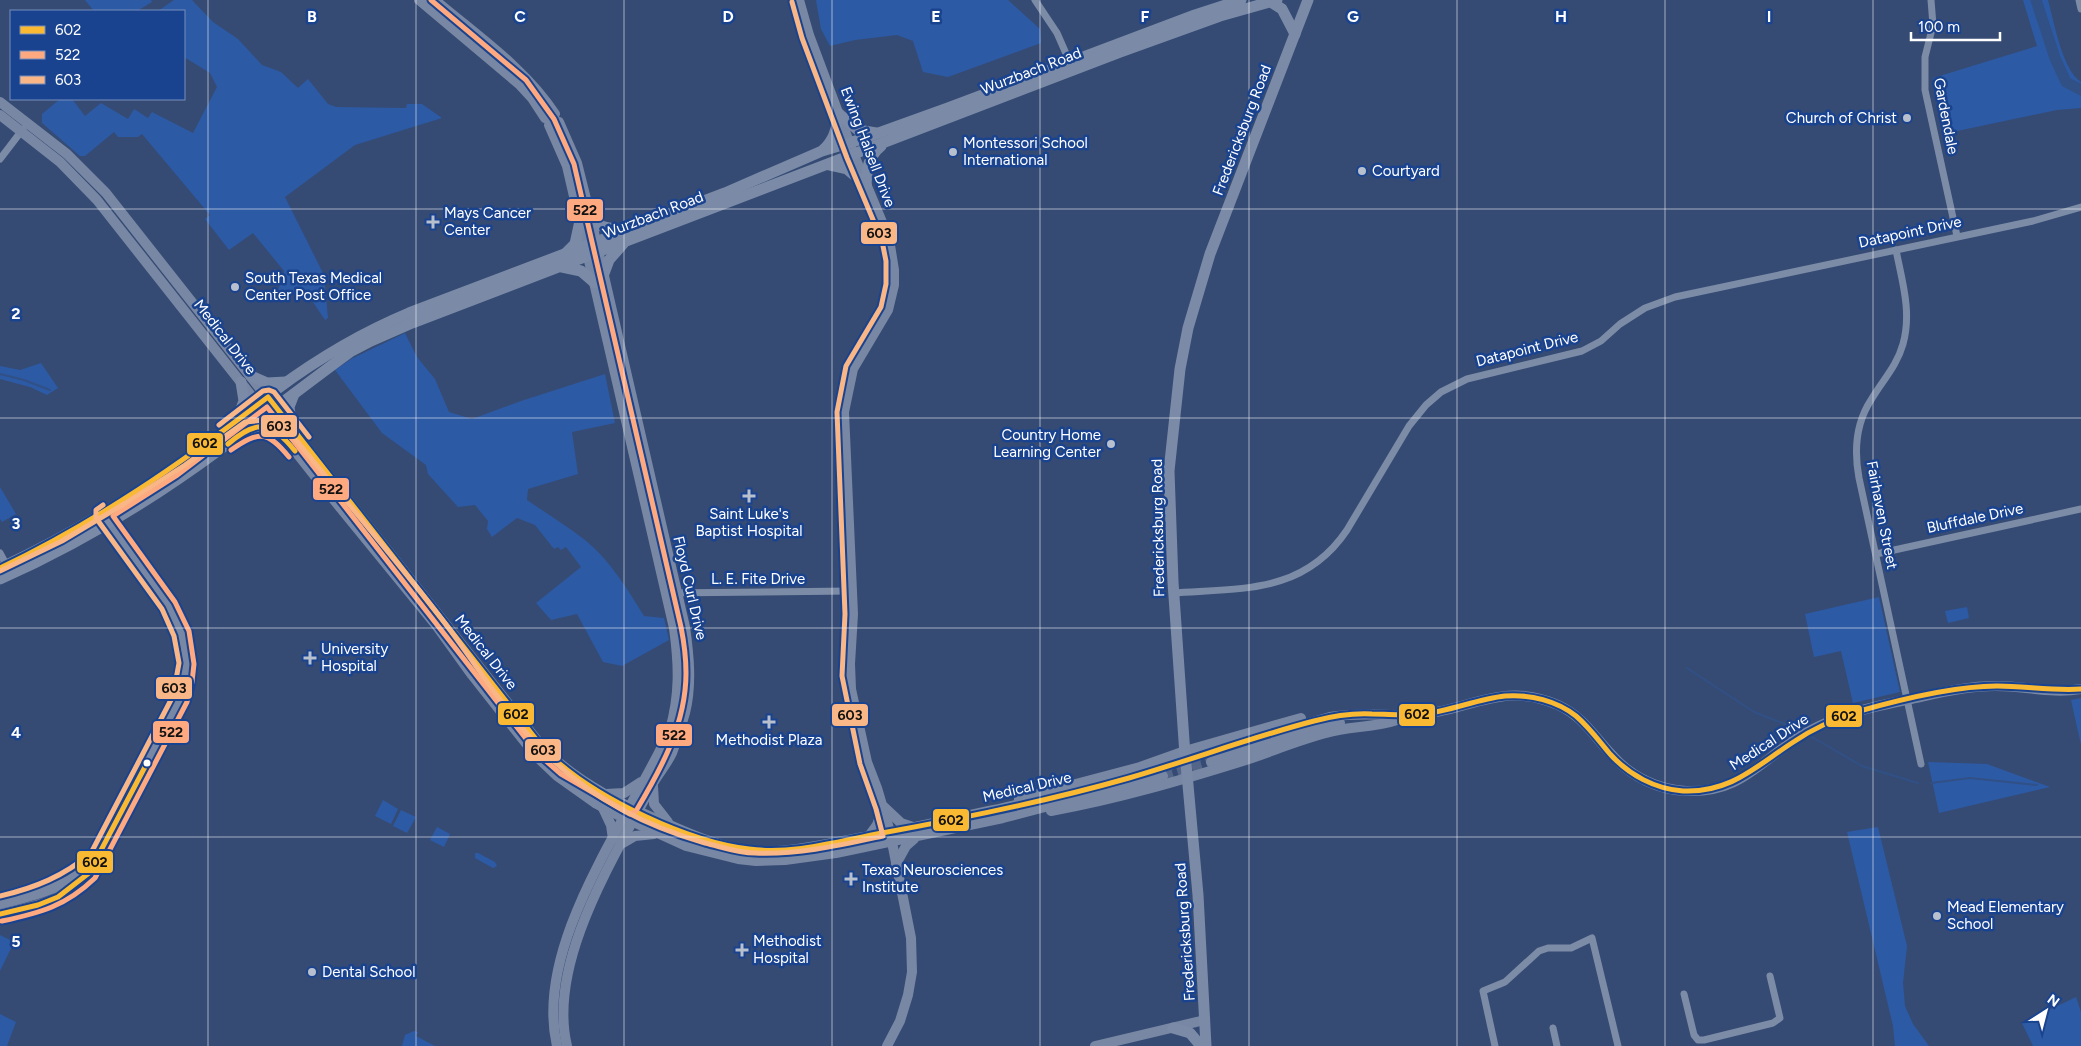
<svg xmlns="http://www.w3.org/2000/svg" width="2081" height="1046" viewBox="0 0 2081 1046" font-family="Figtree,sans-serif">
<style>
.green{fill:#2d5aa5}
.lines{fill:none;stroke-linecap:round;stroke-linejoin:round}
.stream{stroke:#315085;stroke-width:2}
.river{stroke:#315085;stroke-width:11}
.secondary-tunnel{stroke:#536689;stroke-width:10;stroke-dasharray:10 5;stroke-linecap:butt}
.street{stroke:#7c8ca7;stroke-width:7}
.secondary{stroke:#7887a4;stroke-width:10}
.primary{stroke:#7b8ba7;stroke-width:11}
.primary-bridge{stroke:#7b8ba7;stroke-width:11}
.bus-1-casing{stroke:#1a438f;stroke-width:9}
.bus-2-casing{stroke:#1a438f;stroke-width:9}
.bus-3-casing{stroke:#1a438f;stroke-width:9}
.bus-1{stroke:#fab933;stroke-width:5}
.bus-2{stroke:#ffa980;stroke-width:5}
.bus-3{stroke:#f9b686;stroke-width:5}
.grid{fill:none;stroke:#fff;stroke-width:1;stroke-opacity:0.55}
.poi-dot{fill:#b8c0ce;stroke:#1a438f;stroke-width:2}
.bus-dot{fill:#fff;stroke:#1a438f;stroke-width:2}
.labels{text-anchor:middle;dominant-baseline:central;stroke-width:5;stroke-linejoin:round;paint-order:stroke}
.street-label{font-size:15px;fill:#fff;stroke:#1a438f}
.poi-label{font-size:15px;fill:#fff;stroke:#1a438f;text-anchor:start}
.grid-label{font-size:16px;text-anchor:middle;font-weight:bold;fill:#fff;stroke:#1a438f;stroke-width:5;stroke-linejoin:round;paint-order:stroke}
.line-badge{stroke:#1a438f;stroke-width:2}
.pale-badge-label{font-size:14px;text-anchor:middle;font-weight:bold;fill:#111}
</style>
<rect width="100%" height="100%" fill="#354b74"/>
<g class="green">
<path d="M85,0H151L152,2L137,11H94Z"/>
<path d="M174,0H192L213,22L238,39L262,65L281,72L298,88L308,79L328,104L336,107L406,108L407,104H422L442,118L355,145L285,197L324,275L328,318L325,320L307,293L293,292L282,300L277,294L284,271L253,233L229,250L205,219L210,215L142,134L138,137H118L114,132L85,156H80L42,123V114L60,99H72L85,116L101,103L128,119L134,109L148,118L152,112L193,133L217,87L210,73L184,57V11H158Z"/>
<path d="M816,0H1008L1040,29L1041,43L948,77L923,72L913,41L897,35L855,40L830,46L821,29Z"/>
<path d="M2023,0H2048C2054,21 2062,70 2081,82V108L2057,110L1943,134L1933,78L2037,46Z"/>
<path d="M405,333L417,357L435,379L449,412L472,419L521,401L605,374L615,423L572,432L578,474L528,489L527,500C546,513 567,526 585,540C610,560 627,589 644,616L664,618L669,640L622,666L603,662L577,614L551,620L536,603L581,567L566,547L561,550L558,547L554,549L535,525L517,518L492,537L487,529L488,521L475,505L458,507L428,474L426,465L382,433L335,370L351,359Z"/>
<path d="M41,363L58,388L47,395L30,387L0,379V366L20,370Z"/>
<path d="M0,487L16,514L2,522L0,519Z"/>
<path d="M1879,597L1900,692L1853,703L1841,651L1814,657L1805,614Z"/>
<path d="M1967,607L1969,618L1948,623L1945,611Z"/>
<path d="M2081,698V745L2071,700Z"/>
<path d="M1928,762L1987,764L2050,787L1939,813Z"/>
<path d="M383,800L398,809L391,824L375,816Z"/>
<path d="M401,810L416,817L407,833L393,826Z"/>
<path d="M437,827L450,834L444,847L430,840Z"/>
<path d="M1878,827L1907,946L1903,983L1905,1006L1913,1024L1929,1046H1895L1893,1026L1847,832Z"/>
<path d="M475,853H478L495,862L497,866L493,868L475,858Z"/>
<path d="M0,935L14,942L0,971Z"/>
<path d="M2076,997L2081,1012V1046H2033L2022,1023Z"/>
<path d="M0,1014L16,1022L7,1046H0Z"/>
<path d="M414,1031L418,1032L416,1036L435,1046H402L405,1035Z"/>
</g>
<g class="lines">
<g class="stream">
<path d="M0,374L24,380L50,390"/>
<path d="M1687,668L1754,712L1795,728"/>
<path d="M1812,737L1862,766L1918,783"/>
<path d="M1931,783L1970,778L2037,785"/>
</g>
<path class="river" d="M2036,0L2055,58L2066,82L2081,90"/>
<g class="secondary-tunnel">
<path d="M1162,768L1211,752"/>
<path d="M1163,776L1211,762"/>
</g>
<g class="street">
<path d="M1035,0L1057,33L1071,65"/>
<path d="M1931,0L1933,25L1925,57V90L1957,236"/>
<path d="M2079,0L2081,9"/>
<path d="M0,159L23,129"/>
<path d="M1896,250C1902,281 1912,312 1903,344C1897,366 1882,381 1871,400C1856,423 1854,451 1859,478L1921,764"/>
<path d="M0,553L8,568"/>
<path d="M1876,554L2081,509"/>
<path d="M666,593L851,591"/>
<path d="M1173,593C1242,588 1304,594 1347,530L1409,426L1426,405L1441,392L1467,379L1582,351L1601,341L1620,324L1645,308L1675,297L2033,221L2081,207"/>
<path d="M1684,994L1694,1035L1698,1040H1704L1773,1023L1780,1018L1770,976"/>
<path d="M1553,1028L1557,1046"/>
<path d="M1495,1046L1483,991L1505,982L1539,951L1548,948H1571L1592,938L1618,1046"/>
</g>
<g class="secondary">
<path d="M419,0L520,85L532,98L545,118"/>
<path d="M435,0C476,35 525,68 555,114"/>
<path d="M799,0L809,35L854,155L889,239L894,270V285L888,310L853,369L844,412L853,614L850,664L851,689L867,762L877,788L890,832L911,938L912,972L908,995L900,1021L887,1046"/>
<path d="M0,102L67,154L106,193L544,749C579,784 625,806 670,825C697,837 725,849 756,851C792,853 829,843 864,837C908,829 951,819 994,810C1050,797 1107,784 1162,768"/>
<path d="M0,115L60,162L97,200L325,489L436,625L472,675L536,756L557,776L595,803L618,815L686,846L738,859L756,861L785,860L836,853L1003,818L1163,776"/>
<path d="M559,122L577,163L589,211L685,627C689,655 692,685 685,713C681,727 677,740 672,753C667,764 658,774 652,785C614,858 547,962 567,1046"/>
<path d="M549,125L567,166L674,628C679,665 680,694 670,730C629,820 533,944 557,1046"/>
<path d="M1211,752L1330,717C1359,712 1386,716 1415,715C1468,712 1502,680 1558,705C1584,717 1595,738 1614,757C1632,777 1659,790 1686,791C1735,793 1753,769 1790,743C1808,730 1831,720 1852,713C1871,707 1892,703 1911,699C1939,693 1967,686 1996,686C2025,686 2052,694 2081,689"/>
<path d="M1211,762L1317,728L1340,723"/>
<path d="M653,786L654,804L668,822"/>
<path d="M606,794L624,793L641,782"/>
<path d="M1019,799L1140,767L1185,751L1301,718"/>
<path d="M884,807L901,823L913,827"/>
<path d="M603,808L611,825L613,839"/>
<path d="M1051,811C1118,799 1182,780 1246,760C1273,751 1299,740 1326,733C1349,726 1374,728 1397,720"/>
<path d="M869,836L877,825L883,808"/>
<path d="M623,843L635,836L654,834"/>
<path d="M896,864L906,846L914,839"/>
<path d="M0,904C32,896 63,889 88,867"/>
<path d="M0,914C39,905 60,903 89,873L180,699C183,687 187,674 187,661C185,606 135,560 104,517"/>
<path d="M1095,1046L1205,1020"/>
</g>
<g class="primary">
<path d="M1271,2L1282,9L1295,34"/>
<path d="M839,114L858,130L876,133"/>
<path d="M823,150C835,139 836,129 839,114"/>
<path d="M829,165L847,169L866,185"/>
<path d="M866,185C867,168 868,157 881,146"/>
<path d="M589,211L601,226L623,231"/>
<path d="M566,253L575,244L580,221"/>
<path d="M562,267L581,271L595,283"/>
<path d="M603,276L609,260L623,244"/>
<path d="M251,376L267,383L286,382"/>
<path d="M237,420L244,401L241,382"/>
<path d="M292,428L289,407L294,394"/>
<path d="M248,429L264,427L282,435"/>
<path d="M0,568C74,534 143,491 209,443C232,426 254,406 277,389C319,358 361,333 409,313L725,193L822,151L862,139L948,108L1195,15L1241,0"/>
<path d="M0,579C77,545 151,500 219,450C263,418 306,384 350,352L371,341L412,323L1120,52L1220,16L1277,0"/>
<path d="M1185,755L1173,582L1169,471L1180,369L1188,328L1210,254L1308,0"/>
<path d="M1187,774L1198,895L1206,1046"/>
<path d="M1173,1028L1190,1033L1201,1046"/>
</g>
<path class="primary-bridge" d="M1185,755L1187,774"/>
<defs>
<g id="bus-1">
<path d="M228,444C257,419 271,421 295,451"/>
<path d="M0,568C97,522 183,462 268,397L520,719C531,732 540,746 553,758C598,799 688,842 749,849C793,855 839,841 882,833C965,818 1048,801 1129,778C1191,760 1252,737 1314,721C1333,716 1353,713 1372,714C1389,714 1406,716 1423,714C1451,711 1477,699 1505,696C1530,694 1557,701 1576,716C1589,727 1599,741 1610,754C1629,775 1655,789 1683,791C1732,793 1757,765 1795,741C1814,728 1835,719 1856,712C1898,700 1954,686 1997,686C2025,686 2053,691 2081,689"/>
<path d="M0,914L38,905L58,897L89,873L147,763"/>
</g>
<g id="bus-2">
<path d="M231,450C259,431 267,430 289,457"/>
<path d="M2,921C40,913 66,906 95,878L187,702L192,682L194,664L189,631L175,602L113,516L176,476L267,407L538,754L561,774L630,814L636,811C661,769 686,724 686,673C686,658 684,642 681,627L574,164L554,119L526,80L431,0"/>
</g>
<g id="bus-3">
<path d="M219,425L263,391L269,390L274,392L309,437"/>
<path d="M0,571L62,541L124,504L185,465L245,422L265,420L288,430C339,493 392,555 441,618C472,658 497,700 530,737C577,790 638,824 705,843C722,847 738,853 755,853C798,855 841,845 883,836L876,809L860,764L842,676L845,614L837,412L846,366L881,307L886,284V261L882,241L847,158L802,38L792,2"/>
<path d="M0,896C35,888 64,876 91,853L173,696L179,663L174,636L162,609L96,518V510L103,505"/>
</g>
</defs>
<use href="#bus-1" class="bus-1-casing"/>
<use href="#bus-2" class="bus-2-casing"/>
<use href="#bus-3" class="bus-3-casing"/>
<use href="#bus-1" class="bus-1"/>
<use href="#bus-2" class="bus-2"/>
<use href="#bus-3" class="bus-3"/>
</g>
<path class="grid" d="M208,0V1046M416,0V1046M624,0V1046M832,0V1046M1040,0V1046M1249,0V1046M1457,0V1046M1665,0V1046M1873,0V1046M0,209H2081M0,418H2081M0,628H2081M0,837H2081"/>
<g class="poi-dot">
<circle cx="1907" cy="118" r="5"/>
<circle cx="953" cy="152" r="5"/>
<circle cx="1362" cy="171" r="5"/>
<path d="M430.5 214.5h5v5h5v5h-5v5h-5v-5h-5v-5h5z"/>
<circle cx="235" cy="287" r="5"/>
<circle cx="1111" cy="444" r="5"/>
<path d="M746.5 488.5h5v5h5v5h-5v5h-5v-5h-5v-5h5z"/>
<path d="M307.5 650.5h5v5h5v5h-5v5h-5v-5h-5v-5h5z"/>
<path d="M766.5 714.5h5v5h5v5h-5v5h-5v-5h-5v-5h5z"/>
<path d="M848.5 871.5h5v5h5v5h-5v5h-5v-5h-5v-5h5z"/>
<circle cx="1937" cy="916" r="5"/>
<path d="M739.5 942.5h5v5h5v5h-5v5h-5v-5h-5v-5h5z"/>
<circle cx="312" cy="972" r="5"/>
</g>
<circle class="bus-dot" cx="147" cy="763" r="4.5"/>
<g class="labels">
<g class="street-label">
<text transform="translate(1031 71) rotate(-21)">Wurzbach Road</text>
<text transform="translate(1946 116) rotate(79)">Gardendale</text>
<text transform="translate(1242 130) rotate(-69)">Fredericksburg Road</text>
<text transform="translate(868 147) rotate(69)">Ewing Halsell Drive</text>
<text transform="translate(653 215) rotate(-21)">Wurzbach Road</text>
<text transform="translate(1910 232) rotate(-12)">Datapoint Drive</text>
<text transform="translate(225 337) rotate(52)">Medical Drive</text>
<text transform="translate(1527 349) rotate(-14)">Datapoint Drive</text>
<text transform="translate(1882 515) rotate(79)">Fairhaven Street</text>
<text transform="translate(1975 518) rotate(-12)">Bluffdale Drive</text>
<text transform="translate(1158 528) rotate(-91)">Fredericksburg Road</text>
<text x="758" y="579">L. E. Fite Drive</text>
<text transform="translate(690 588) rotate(77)">Floyd Curl Drive</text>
<text transform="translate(486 652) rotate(52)">Medical Drive</text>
<text transform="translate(1769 742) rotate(-33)">Medical Drive</text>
<text transform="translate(1027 787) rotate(-13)">Medical Drive</text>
<text transform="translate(1185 932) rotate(-94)">Fredericksburg Road</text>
</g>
<g class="poi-label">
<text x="1897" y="118" text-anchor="end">Church of Christ</text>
<text x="963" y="143">Montessori School<tspan x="963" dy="17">International</tspan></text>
<text x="1372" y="171">Courtyard</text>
<text x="444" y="213">Mays Cancer<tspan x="444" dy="17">Center</tspan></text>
<text x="245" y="278">South Texas Medical<tspan x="245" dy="17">Center Post Office</tspan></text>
<text x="1101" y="435" text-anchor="end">Country Home<tspan x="1101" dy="17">Learning Center</tspan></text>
<text x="749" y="514" text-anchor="middle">Saint Luke's<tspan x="749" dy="17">Baptist Hospital</tspan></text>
<text x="321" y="649">University<tspan x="321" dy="17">Hospital</tspan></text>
<text x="769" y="740" text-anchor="middle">Methodist Plaza</text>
<text x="862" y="870">Texas Neurosciences<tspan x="862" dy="17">Institute</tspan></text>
<text x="1947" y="907">Mead Elementary<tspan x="1947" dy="17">School</tspan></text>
<text x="753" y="941">Methodist<tspan x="753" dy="17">Hospital</tspan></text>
<text x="322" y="972">Dental School</text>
</g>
</g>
<g class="grid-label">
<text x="312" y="22">B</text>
<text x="520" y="22">C</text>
<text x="728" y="22">D</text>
<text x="936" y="22">E</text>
<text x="1145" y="22">F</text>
<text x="1353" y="22">G</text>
<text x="1561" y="22">H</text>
<text x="1769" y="22">I</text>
<text x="16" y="319">2</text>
<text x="16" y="529">3</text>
<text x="16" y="738">4</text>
<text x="16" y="947">5</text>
</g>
<g class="line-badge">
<rect x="566" y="198" width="38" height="24" rx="5" fill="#ffa980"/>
<rect x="860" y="221" width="38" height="24" rx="5" fill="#f9b686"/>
<rect x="260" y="414" width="38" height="24" rx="5" fill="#f9b686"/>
<rect x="186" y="432" width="38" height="24" rx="5" fill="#fab933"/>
<rect x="312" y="477" width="38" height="24" rx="5" fill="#ffa980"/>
<rect x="155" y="676" width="38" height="24" rx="5" fill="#f9b686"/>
<rect x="497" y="702" width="38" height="24" rx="5" fill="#fab933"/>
<rect x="1398" y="703" width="38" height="24" rx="5" fill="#fab933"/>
<rect x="831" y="703" width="38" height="24" rx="5" fill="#f9b686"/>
<rect x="1825" y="704" width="38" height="24" rx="5" fill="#fab933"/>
<rect x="152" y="720" width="38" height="24" rx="5" fill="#ffa980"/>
<rect x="655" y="723" width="38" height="24" rx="5" fill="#ffa980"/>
<rect x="524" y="738" width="38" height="24" rx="5" fill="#f9b686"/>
<rect x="932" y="808" width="38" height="24" rx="5" fill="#fab933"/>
<rect x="76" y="850" width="38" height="24" rx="5" fill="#fab933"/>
</g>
<g class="pale-badge-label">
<text x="585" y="215">522</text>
<text x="879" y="238">603</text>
<text x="279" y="431">603</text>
<text x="205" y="448">602</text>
<text x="331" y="494">522</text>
<text x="174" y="693">603</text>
<text x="516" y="719">602</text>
<text x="1417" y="719">602</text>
<text x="850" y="720">603</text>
<text x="1844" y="721">602</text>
<text x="171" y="737">522</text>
<text x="674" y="740">522</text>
<text x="543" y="755">603</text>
<text x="951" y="825">602</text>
<text x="95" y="867">602</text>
</g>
<rect x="10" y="10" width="175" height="90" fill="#1a438f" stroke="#768ebc"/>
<rect x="20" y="26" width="25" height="8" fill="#fab933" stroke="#768ebc"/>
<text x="55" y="35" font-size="15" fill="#ffffff">602</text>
<rect x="20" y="51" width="25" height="8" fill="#ffa980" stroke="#768ebc"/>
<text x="55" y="60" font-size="15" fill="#ffffff">522</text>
<rect x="20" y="76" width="25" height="8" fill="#f9b686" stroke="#768ebc"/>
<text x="55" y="85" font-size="15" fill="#ffffff">603</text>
<g transform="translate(2046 1011) rotate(36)" stroke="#1a438f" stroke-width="4" paint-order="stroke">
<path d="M0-4L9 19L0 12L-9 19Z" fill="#ffffff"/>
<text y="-8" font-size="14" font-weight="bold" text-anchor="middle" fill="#ffffff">N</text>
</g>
<path d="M1911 32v8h89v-8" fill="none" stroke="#ffffff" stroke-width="2.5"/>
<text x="1918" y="32" font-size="15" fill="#ffffff" stroke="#1a438f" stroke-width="4" paint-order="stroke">100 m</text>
</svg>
